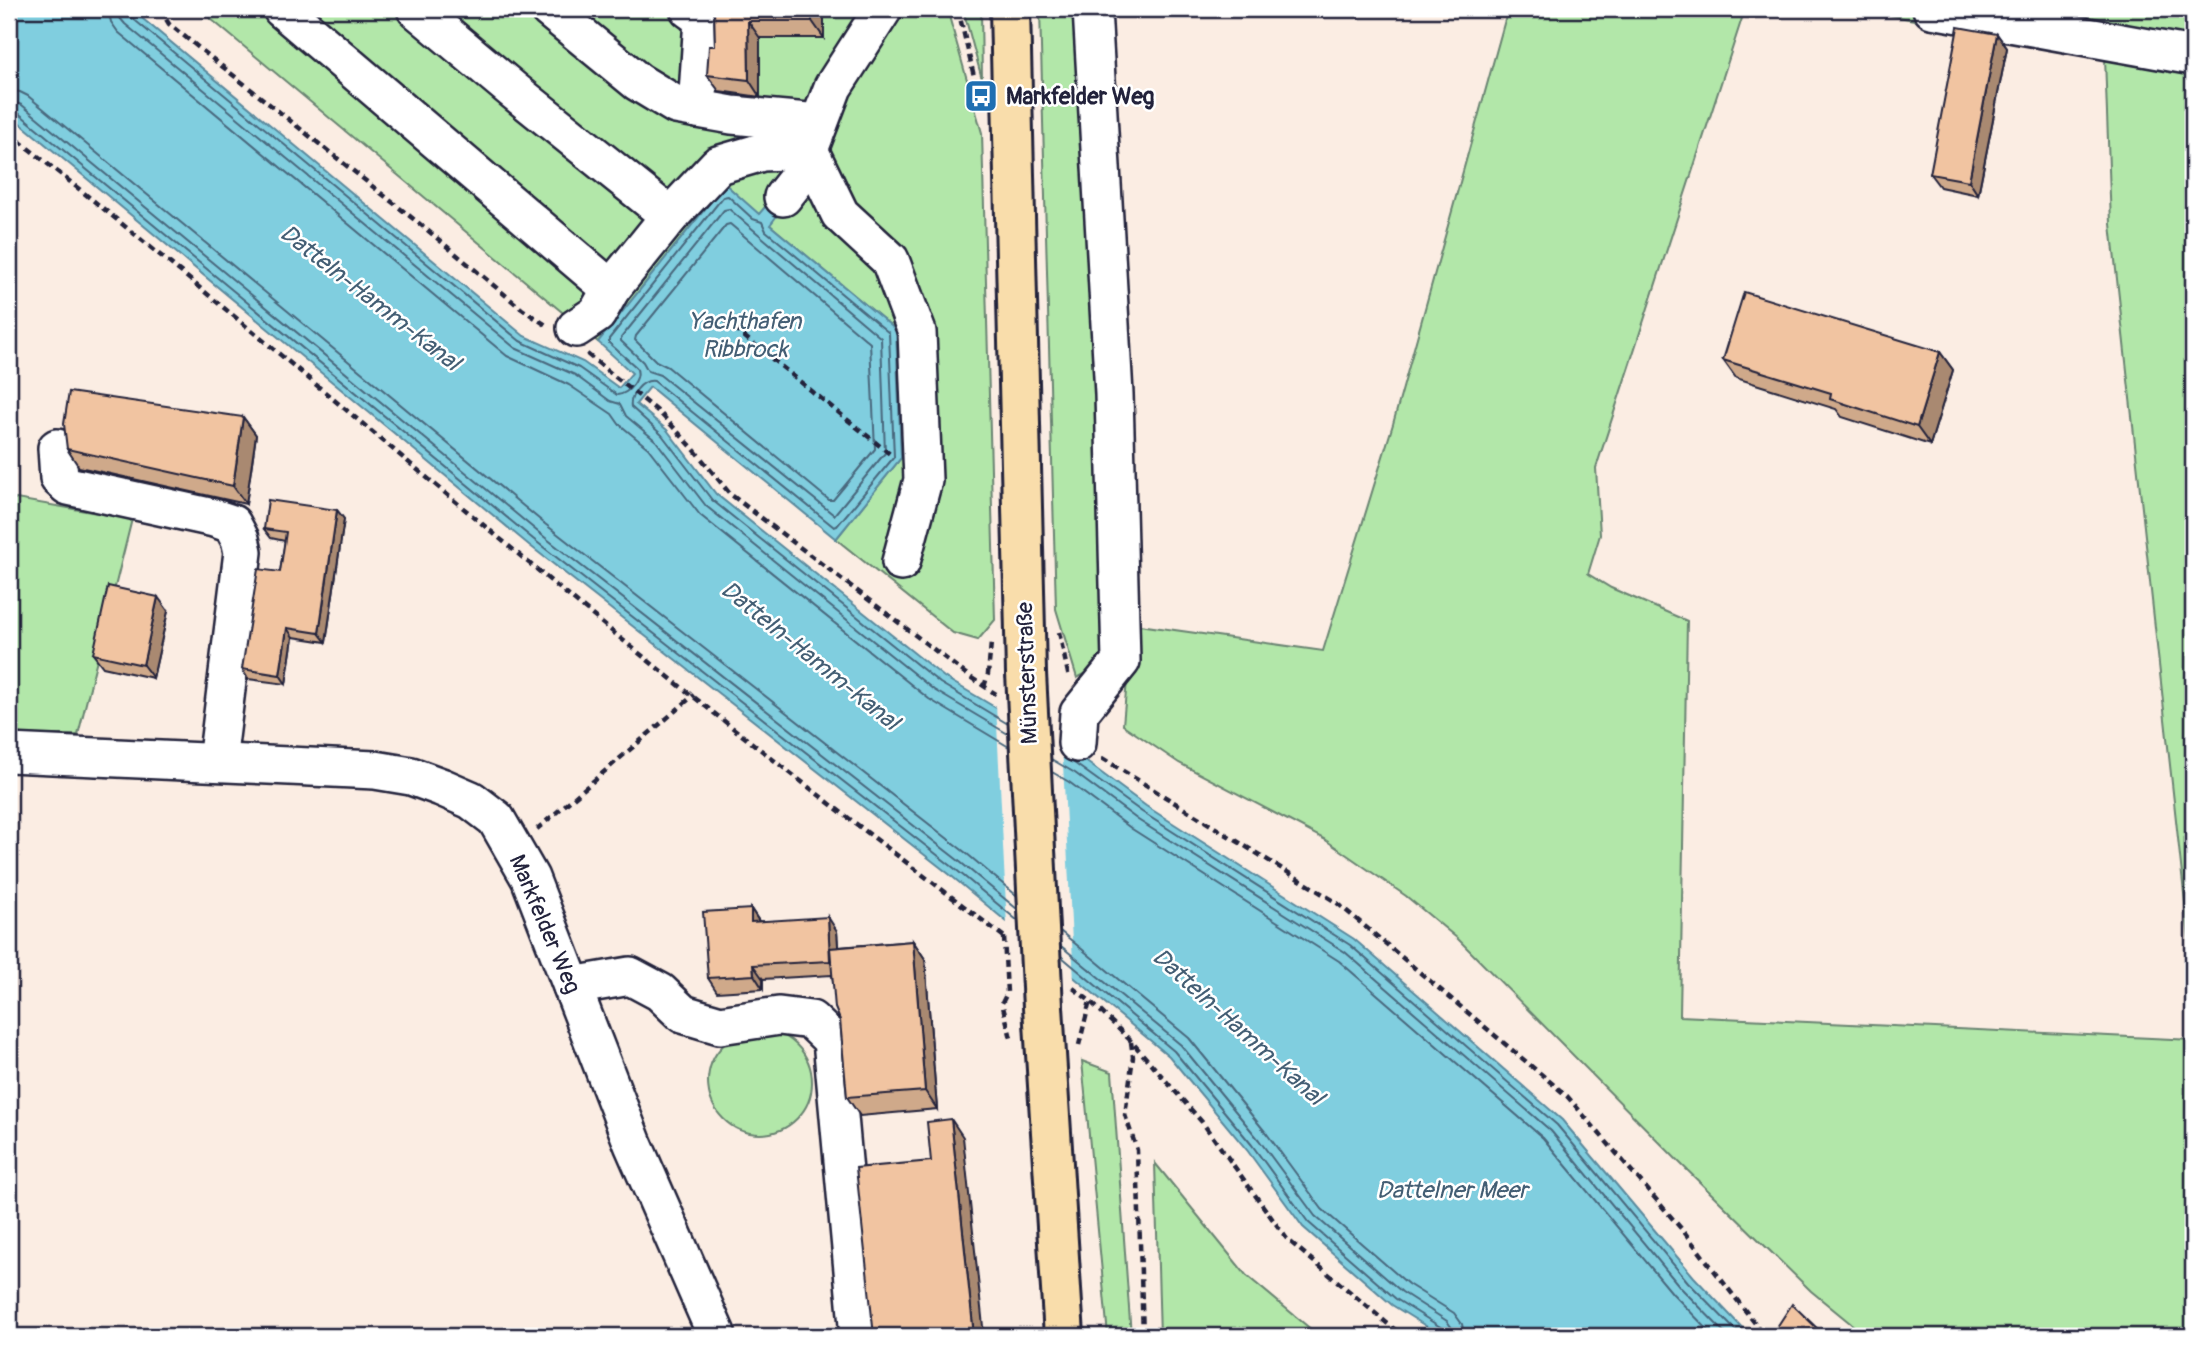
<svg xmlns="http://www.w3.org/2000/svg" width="2202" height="1345" viewBox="0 0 2202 1345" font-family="Pangolin,sans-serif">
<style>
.green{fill:#b2e7a9;stroke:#6a8472;stroke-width:2}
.water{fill:#80cedf;stroke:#5a899d;stroke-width:2}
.pier{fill:#fbede3}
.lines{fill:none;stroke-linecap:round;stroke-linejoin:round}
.shore{stroke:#48677d;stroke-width:2}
.minor-casing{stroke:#22223b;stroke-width:42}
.major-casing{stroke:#22223b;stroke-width:44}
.path{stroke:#22223b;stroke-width:4.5;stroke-dasharray:7 5;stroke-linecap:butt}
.minor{stroke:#fff;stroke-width:37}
.major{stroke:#f9ddab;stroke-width:38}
.major-bridge-casing{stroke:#22223b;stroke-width:44;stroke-linecap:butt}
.major-bridge{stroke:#f9ddab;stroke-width:38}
.wall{fill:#cfa98a;stroke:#22223b;stroke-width:2}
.shaded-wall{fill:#a98971;stroke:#22223b;stroke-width:2}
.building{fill:#f1c4a1;stroke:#22223b;stroke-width:2}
.labels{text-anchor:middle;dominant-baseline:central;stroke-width:5;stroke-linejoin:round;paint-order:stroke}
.poi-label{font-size:23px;font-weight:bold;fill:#22223b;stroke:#fff;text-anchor:start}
.street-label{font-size:23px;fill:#22223b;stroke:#fff}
.water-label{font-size:24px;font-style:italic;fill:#435e74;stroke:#fff}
</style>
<rect width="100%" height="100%" fill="#fbede3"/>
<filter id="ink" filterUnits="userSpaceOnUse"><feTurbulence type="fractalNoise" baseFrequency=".0143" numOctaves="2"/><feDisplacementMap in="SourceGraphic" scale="14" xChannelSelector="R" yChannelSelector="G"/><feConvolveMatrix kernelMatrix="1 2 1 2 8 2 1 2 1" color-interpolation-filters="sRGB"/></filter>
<g filter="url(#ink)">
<g class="green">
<path d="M199,9H947L982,133L995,620L978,640L953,633L836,539L901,458L896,330L770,225L777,193L759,215L725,184L598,342Z"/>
<path d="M963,9H981L982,79Z"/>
<path d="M1040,9H1076L1089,147L1104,664L1077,678L1056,609Z"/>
<path d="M1508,9H1745L1596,468L1600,535L1588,574L1611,588L1687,621L1680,1016L2193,1040V1336H1866L1811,1291L1679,1162L1458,939L1406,896L1324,839L1179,763L1123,725L1132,624L1323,651L1393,424Z"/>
<path d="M1859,9H2193V976L2111,224L2105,58Z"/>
<path d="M9,482L10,498L132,519L78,735H9Z"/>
<circle cx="760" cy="1082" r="52"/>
<path d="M1082,1061L1112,1072L1131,1336H1108Z"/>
<path d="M1155,1163L1246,1275L1319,1336H1160Z"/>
</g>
<path class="water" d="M9,9H131L524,336L583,362L619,388L632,373L598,342L725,184L759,214L777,193L788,201L770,225L896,330L901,458L836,539L650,387L636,404L667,430L716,494L944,677L1084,760L1146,806L1354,939L1562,1120L1694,1277L1750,1336H1442L1392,1305L1303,1227L1247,1150L1169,1056L949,874L529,545L9,114Z"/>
<path class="pier" d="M996,704L1062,744L1074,982L1007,926Z"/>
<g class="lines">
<g class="shore">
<path d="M108,9L111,22L118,32L507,356L569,385L612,414L619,424L648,448L700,515L929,699L1009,747"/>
<path d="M119,9L120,18L125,24L515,348L575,375L610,401L620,404L626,416L656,441L706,506L934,690L1008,734"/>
<path d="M128,9L131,17L520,341L579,368L617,395C629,394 642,378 636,367L609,343V339L723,197L728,196L753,219L762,222L766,231L889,333L894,457L837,526L834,527L654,381C642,379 629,396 631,407L662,435L712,500L940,683L1008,724"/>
<path d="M9,90L20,92L28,96L545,524L966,853L1016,895"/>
<path d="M9,101L22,105L538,532L959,861L1017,909"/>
<path d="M9,109L16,111L533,539L954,868L1018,921"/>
<path d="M729,209L881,338L885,453L834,515L660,375L648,371L643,362L621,341V338L724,210Z"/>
<path d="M730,224L870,343L875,449L833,500H829L668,367L656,361L635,340L636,336L726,225Z"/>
<path d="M1051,759L1075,773L1138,820L1345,952L1551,1131L1681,1288L1728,1336"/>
<path d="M1074,763L1142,812L1350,945L1557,1125L1688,1282L1741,1336"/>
<path d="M1052,772L1069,782L1132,829L1339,961L1543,1138L1673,1294L1714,1336"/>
<path d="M1060,931L1189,1038L1267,1134L1322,1209L1408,1284L1454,1313L1462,1324L1464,1336"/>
<path d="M1061,946L1181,1045L1259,1140L1315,1216L1402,1292L1447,1321L1452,1328L1453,1336"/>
<path d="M1062,957L1174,1051L1252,1145L1308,1222L1396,1299L1442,1328L1445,1336"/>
</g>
<defs>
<g id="minor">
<path d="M282,9L611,289"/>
<path d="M416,9L513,90L670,216"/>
<path d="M549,9L638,82L676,105L732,115L819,123"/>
<path d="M689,9L703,19L697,109"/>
<path d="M883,9L833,87L809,150L840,214L890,260L917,332L923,480L901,562"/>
<path d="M1932,9L2193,56"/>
<path d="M783,197L813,159"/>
<path d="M576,328L597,314L611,289L670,216L718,165L762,152L809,150"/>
<path d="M57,448L59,478L68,486L214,518L232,524L240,539L243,552L217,762"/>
<path d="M1077,743L1079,713L1121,661L1114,394L1092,9"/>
<path d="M9,753L375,770L411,776L441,787L471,800L496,819L530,878L633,1144L717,1336"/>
<path d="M572,986L630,976L660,992L683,1014L720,1025L779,1016L811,1020L832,1040L859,1336"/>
</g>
<g id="major">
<path d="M1010,9L1026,673"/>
<path d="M1043,1007L1064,1336"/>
</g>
</defs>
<use href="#minor" class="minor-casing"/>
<use href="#major" class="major-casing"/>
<g class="path">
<path d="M160,9L169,24L426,229L522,309L546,325"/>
<path d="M958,9L978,93"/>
<path d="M9,133C201,285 386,445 575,601C716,717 862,829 1007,939"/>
<path d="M725,321L890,454"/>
<path d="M587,354L660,413L693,448L730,494L970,677L996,694"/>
<path d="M1059,632L1069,678"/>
<path d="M984,687L988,674L991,643"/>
<path d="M1102,758L1336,902L1567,1096L1685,1233L1765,1336"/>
<path d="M537,829L694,695"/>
<path d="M1004,937L1007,993L1002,1003L1011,1038"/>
<path d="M1073,988L1090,1001L1131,1041L1202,1122L1287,1239L1394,1329L1405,1336"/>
<path d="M1131,1042L1133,1057L1125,1115L1137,1150L1143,1336"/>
<path d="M1079,1045L1090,1001"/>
</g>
<use href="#minor" class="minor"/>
<use href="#major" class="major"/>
<defs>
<path id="major-bridge" d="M1026,673L1043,1007"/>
</defs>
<use href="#major-bridge" class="major-bridge-casing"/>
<use href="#major-bridge" class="major-bridge"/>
</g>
<g class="wall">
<path d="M714,9H824V38H760V97L719,91L707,75L715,46Z"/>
<path d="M1997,34L2007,48L1978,195L1940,187L1930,174Z"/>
<path d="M1940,352L1953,370L1930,445L1842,417L1836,409L1736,378L1723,360Z"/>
<path d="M243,417L256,435L246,504L79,467L67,449Z"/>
<path d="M337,510L344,519L326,642L293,637L286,684L248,679L242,669L280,572L285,541L271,538L264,529Z"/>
<path d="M168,611L153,678L103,667L93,654Z"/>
<path d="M751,909L759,921L837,931L838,947L913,941L925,959L937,1109L860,1116L847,1097L840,1020L832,975L763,979V989L717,992L708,978Z"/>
</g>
<g class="shaded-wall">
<path d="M812,9H824V38L812,21Z"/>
<path d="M748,21L760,38V97L749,80Z"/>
<path d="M1997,34L2007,48L1978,195L1969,181Z"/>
<path d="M1940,352L1953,370L1930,445L1917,427Z"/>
<path d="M243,417L256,435L246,504L233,486Z"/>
<path d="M337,510L344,519L326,642L319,633Z"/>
<path d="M158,597L168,611L153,678L143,665Z"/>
<path d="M287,628L293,637L286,684L280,675Z"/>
<path d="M751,909L760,923L751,922Z"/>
<path d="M828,917L837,931L840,974L830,961Z"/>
<path d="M913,941L925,959L937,1109L925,1091Z"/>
<path d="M753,965L763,979V989L754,975Z"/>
<path d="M951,1119L963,1137L984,1336H974Z"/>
</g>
<g class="building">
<path d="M714,9H812V21H748L749,80L707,75L709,46H715Z"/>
<path d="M1958,27L1997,34L1969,181L1930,174Z"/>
<path d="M1744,292L1940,352L1917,427L1830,399L1831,393L1723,360Z"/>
<path d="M69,392L243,417L233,486L67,449L64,424Z"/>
<path d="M268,500L337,510L319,633L287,628L280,675L242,669L258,569L280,572L286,532L264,529Z"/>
<path d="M108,586L158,597L143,665L93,654Z"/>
<path d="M751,909V922L828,917L830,961L753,965L754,975L708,978L703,912Z"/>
<path d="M913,941L925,1091L847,1097L840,1020L835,1008L830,948Z"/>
<path d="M951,1119L974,1336H874L856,1168L931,1161L927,1122Z"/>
<path d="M1792,1304L1825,1336H1782L1775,1330Z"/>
</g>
</g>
<defs>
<symbol id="bus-square" viewBox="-11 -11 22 22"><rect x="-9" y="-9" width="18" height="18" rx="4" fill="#1f6fb2" stroke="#fff"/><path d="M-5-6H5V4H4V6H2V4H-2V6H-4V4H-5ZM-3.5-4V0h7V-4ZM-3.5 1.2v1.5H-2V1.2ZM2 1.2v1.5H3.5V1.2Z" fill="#fff"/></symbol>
</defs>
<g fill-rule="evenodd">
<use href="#bus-square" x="962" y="77" width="38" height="38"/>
</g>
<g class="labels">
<g class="poi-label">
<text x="1006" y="96">Markfelder Weg</text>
</g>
<g class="street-label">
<text transform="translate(1027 673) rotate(-92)">Münsterstraße</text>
<text transform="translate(545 924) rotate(67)">Markfelder Weg</text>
</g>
<g class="water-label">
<text transform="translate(370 298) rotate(38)">Datteln-Hamm-Kanal</text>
<text x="745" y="321">Yachthafen<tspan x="745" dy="28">Ribbrock</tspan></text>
<text transform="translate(810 656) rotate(39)">Datteln-Hamm-Kanal</text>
<text transform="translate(1238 1027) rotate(42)">Datteln-Hamm-Kanal</text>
<text x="1452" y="1190">Dattelner Meer</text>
</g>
</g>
<rect width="2202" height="1345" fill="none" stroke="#fff" stroke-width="35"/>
<rect x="18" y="18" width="2167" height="1310" fill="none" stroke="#22223b" stroke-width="2.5" filter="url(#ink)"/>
</svg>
